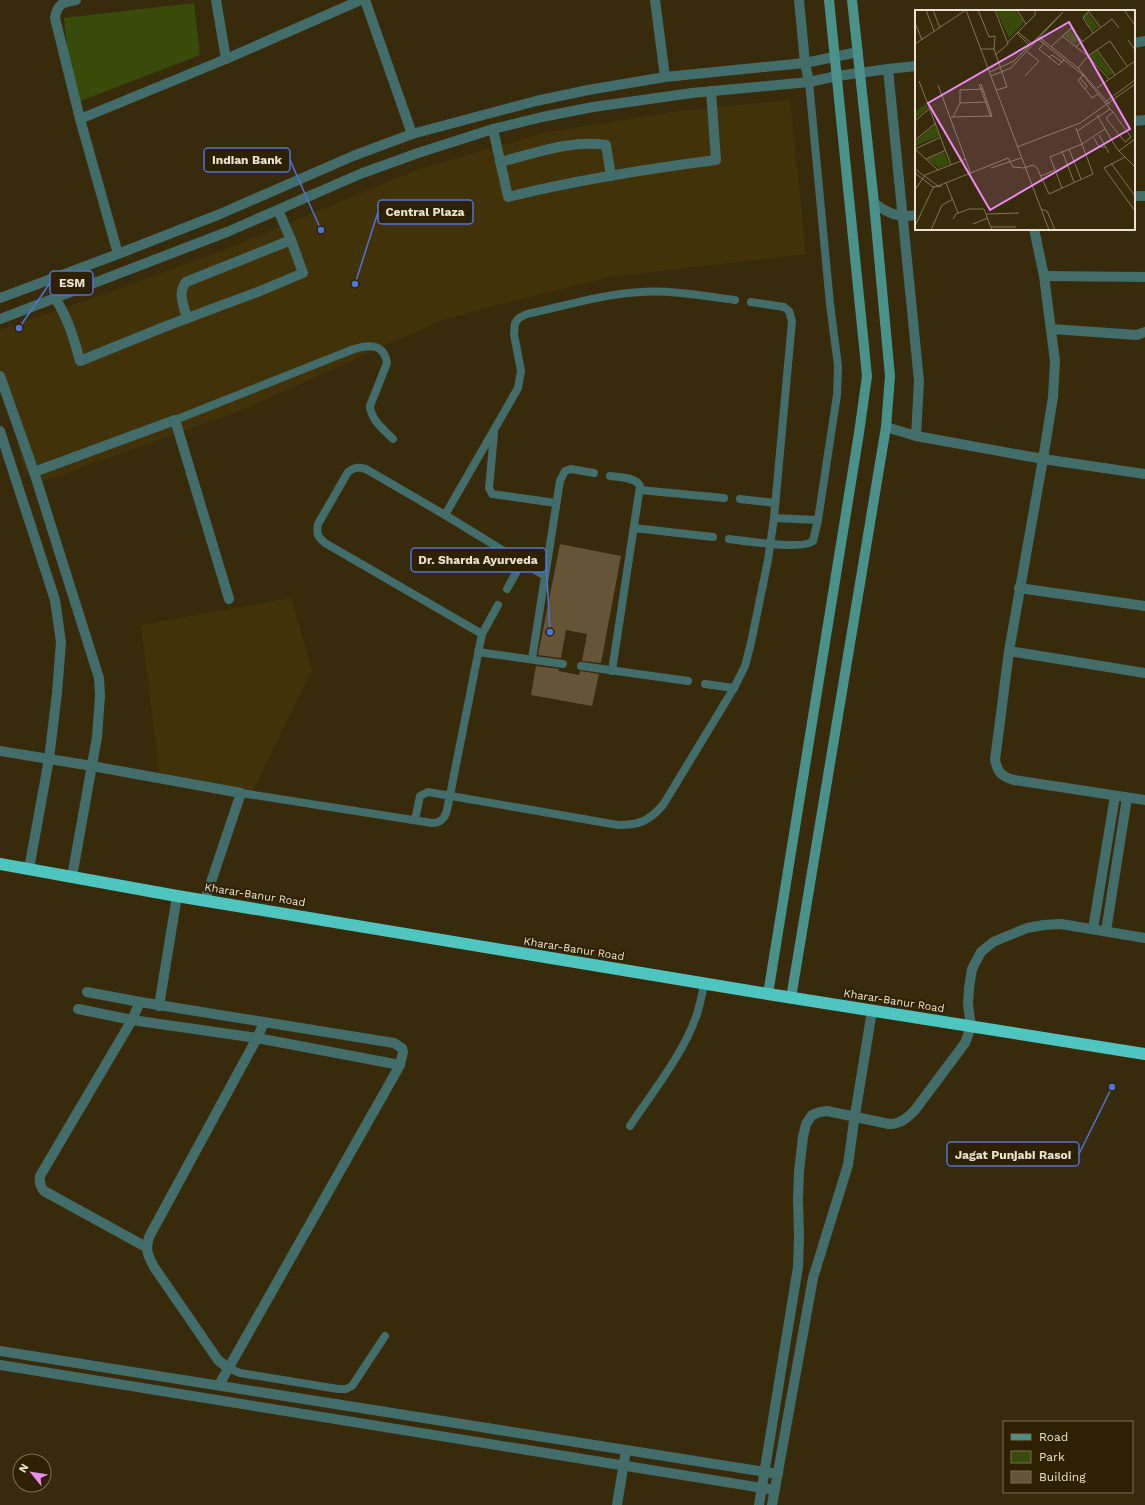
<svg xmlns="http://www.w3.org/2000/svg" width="1145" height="1505" viewBox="0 0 1145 1505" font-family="'Work Sans',sans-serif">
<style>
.built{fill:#423209}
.green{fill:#384b0a}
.building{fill:#635536}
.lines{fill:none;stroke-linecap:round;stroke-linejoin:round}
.lane{stroke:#436d6a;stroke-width:8}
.street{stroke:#436d6a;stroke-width:10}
.secondary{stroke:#4a918c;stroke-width:10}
.highway{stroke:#4fc5bf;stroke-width:12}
.labels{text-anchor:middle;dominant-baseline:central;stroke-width:4;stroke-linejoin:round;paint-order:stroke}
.street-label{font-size:11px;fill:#ebe3d1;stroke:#2d2102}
.inset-road{fill:none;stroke:#80755a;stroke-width:1}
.view{fill:#ef8bf7;fill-opacity:0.15;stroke:#ef8bf7;stroke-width:2}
.inset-edge{fill:none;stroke:#ebe3d1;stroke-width:2}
.leader{fill:none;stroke:#5073d6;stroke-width:1.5}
.callout-dot{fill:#5073d6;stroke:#2d2102;stroke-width:1.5}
.callout{fill:#2d2102;stroke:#5073d6;stroke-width:1.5}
.callout-label{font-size:12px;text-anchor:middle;font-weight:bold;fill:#ebe3d1}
</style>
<rect width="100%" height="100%" fill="#382b0b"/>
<g class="built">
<path d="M790,100L806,254L609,277L445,319L237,412L39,483L24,470L0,368V330L110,292L226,249L419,169L543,133L678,111Z"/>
<path d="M291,598L312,670L255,786L254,793L160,778L141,625Z"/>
</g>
<path class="green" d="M194,3L200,55L73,104L64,18Z"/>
<g class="building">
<path d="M560,544L621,556L601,663L582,661L587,634L566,630L561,658L538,655Z"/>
<path d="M536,666L559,669L558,671L579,675L580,671L599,674L592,706L531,695Z"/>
</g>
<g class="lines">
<g class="lane">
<path d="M175,420L354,349C370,344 384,344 387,363L370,406C371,420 383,429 393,439"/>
<path d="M494,434L489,488L492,494L556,503"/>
<path d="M610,476C619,477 636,477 640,486L612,671"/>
<path d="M640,490L724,498"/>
<path d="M740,499L775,503"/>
<path d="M445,515L545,576"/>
<path d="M774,518L818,520"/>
<path d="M634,528L713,537"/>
<path d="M729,539C744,541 804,550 813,541L818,520L833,421L837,395L838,366L830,304L809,82"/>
<path d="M507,589L522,562"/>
<path d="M482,634L498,605"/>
<path d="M478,652L563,664"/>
<path d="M532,659L560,481L565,471L571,469L594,473"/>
<path d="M581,666L688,681"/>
<path d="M705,684L734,688"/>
<path d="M241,793L432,823C448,823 447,807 450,795L482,634L325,543C318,537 316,534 318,524L348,472C354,467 358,467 366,469L445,515L518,388L521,371L514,334L515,323L519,318L527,314C565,306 602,294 641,292C672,290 705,296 735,300"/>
<path d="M415,820L420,796L428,792L618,825C640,825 649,821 663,805L734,688L745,666L751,643L768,560L774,518L792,321L789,311L784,307L751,302"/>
<path d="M630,1126C653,1091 682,1056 696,1017C700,1006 702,995 704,984"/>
<path d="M228,1368L240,1373L338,1389H346L352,1386L385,1336"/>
</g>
<g class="street">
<path d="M76,0C63,2 57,4 55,18L80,119L118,254"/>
<path d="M216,0L226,59"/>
<path d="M365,0L412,134"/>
<path d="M655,0L665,77"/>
<path d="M799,0L805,63L809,82"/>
<path d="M1134,43L1145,41"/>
<path d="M888,69L916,66"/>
<path d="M80,119L226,59L361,0"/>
<path d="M1134,121L1145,120"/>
<path d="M493,129L508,197C576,180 646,169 716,160L711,91"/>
<path d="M500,162C533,154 572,139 606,145L611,176"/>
<path d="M1134,196H1145"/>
<path d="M874,203C889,214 898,218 916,215"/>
<path d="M1044,276L1145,277"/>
<path d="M0,298L118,254L220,214L353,156L412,134L536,101L588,90L665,77L805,63L858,52"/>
<path d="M55,298C68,318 74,339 80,361L169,325L260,291L303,273L291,240L278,210"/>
<path d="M187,318C184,306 177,293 186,282L291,240"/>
<path d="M0,319L227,232L360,174L418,153L493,129L542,117L593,107L692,93L809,82L837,76L888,69L919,381L916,436"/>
<path d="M1052,329L1137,335L1145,332"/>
<path d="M0,376L34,472L99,678L100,696L97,737L72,877"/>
<path d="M886,427L916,436L1043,459L1053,397L1055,361L1044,276L1034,229"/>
<path d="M0,431L55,600L61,642L57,693L49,759L29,869"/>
<path d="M34,472L175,420L229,599"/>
<path d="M1145,474L1043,459L1009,651L995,760C998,773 1001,776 1014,780L1145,800"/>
<path d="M1019,588L1145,606"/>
<path d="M1009,651L1145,673"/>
<path d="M0,751L92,766L241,793L205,900"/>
<path d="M1093,929L1115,796"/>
<path d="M1106,931L1127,798"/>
<path d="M87,992L140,1002L394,1043L402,1048L403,1052L400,1065L219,1385"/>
<path d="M140,1002L132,1020L40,1176C39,1182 40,1186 44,1191L146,1247"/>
<path d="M159,1006L177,896"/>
<path d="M78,1009L132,1020L257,1038L400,1065"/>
<path d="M0,1351L778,1474"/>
<path d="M0,1365L775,1490"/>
<path d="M228,1368L218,1360L154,1267C148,1255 145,1251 149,1237L257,1038L264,1023"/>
<path d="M617,1505L626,1450"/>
<path d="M759,1505L798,1267L799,1237L798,1199L799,1171L803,1137L806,1124L812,1115L820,1112L827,1111L889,1124C901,1124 907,1118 915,1110L965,1043L971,1027L968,1004L969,988L972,969L981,952L993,942L1027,928L1044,925L1061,924L1145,938"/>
<path d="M772,1505L813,1278L848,1165L854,1121L872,1011"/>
</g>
<g class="secondary">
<path d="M768,994L859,433L867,376L829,0"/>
<path d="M791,998L886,427L890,376L874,203L852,0"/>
</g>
<path class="highway" d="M0,864L177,896L768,994L1145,1054"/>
</g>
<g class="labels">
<g class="street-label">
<text transform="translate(255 895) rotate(9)">Kharar-Banur Road</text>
<text transform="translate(574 949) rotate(9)">Kharar-Banur Road</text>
<text transform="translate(894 1001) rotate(9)">Kharar-Banur Road</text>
</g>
</g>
<g transform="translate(915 10)">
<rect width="220" height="220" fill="#382b0b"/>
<path d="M81,0H100L109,12L94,28ZM172,2L183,17L178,21L167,6ZM155,19L164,31L159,34L148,25ZM181,41L198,64L194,66L174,46ZM11,93L13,98L0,109V102ZM20,115L24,126L0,136V131ZM29,142L34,154L24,158L12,149Z" fill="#384b0a"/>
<path class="inset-road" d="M11,0L19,21M18,0L25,18M51,0L134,220M63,0L74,27L80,26L79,39L92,77L81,80M80,0L93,34L80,45M102,0L111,14M175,0L168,8L178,23M209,0L220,15M174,2L186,18M0,13L7,30M103,22L116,33M102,23L114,35M147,26L173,46L194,69M124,27L163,58L195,95M122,28L168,65L195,99L162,121M213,30L220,40M92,33L120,5V0M129,33L124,39L140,52L144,55L149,50M0,34L51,0M136,37L156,18L167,31M160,37L197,9L204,18M66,39H79M182,40L200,65M134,47L137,45L147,52M163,58L173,46L195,31L212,56M75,62L99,51L148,2L96,58L76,66M168,65L163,70L177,88L183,84M110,66L124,51L111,41M165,68L172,76L170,79M4,71L36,155M64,74L76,107M23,75L56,164M182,78L220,51M190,92L220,70M45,93V80L68,79M195,99L198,102L216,127L210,132L191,108L198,102M182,105L202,139L220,157M36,107L77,106L66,74M38,107L45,93L72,92M0,111L15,98M161,118L167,134L190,119M184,125L194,143M179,128L184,137H191M0,130L21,113M102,137L165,113L220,74M154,139L166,169M147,141L159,172M204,141L220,129M210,147L189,158L220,201M11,149L31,140M196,153L220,186M76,158L106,148M0,159L23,176L93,148L98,157L109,158L118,155L122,158L134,184L178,164L167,134L135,147L147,178M23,160L0,139L26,127M0,163L18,177L27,176M126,166L140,160M31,173L43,203M0,180L10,165L51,149M126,199L132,201L140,220M72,204L104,203M38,209L41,204L54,199H69L77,220M58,214L73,208M0,216L19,176M76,217H101M16,220L27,195L38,189"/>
<path class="view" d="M154,12L215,119L75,200L13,93Z"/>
<rect width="220" height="220" class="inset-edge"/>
</g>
<path class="leader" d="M321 230L290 160M355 284L378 212M19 328L50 283M550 632L546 560M1112 1087L1079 1154"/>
<g class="callout-dot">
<circle cx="321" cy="230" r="4"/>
<circle cx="355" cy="284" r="4"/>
<circle cx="19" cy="328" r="4"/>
<circle cx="550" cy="632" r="4"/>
<circle cx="1112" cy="1087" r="4"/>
</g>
<g class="callout">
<rect x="204" y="148" width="86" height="24" rx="4"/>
<rect x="378" y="200" width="95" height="24" rx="4"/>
<rect x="50" y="271" width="43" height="24" rx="4"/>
<rect x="411" y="548" width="135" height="24" rx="4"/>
<rect x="947" y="1142" width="132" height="24" rx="4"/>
</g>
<g class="callout-label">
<text x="247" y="164">Indian Bank</text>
<text x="425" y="216">Central Plaza</text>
<text x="72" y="287">ESM</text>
<text x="478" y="564">Dr. Sharda Ayurveda</text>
<text x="1013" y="1159">Jagat Punjabi Rasoi</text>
</g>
<rect x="1003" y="1421" width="130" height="72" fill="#2d2102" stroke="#796f55"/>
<rect x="1011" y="1434" width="20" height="6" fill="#4a918c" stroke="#796f55"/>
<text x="1039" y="1441" font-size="12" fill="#ebe3d1">Road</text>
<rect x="1011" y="1451" width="20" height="12" fill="#384b0a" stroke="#796f55"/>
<text x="1039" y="1461" font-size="12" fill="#ebe3d1">Park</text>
<rect x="1011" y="1471" width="20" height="12" fill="#635536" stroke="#796f55"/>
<text x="1039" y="1481" font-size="12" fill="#ebe3d1">Building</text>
<g transform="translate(32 1473) rotate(300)"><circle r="19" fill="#2d2102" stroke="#796f55"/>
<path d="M0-3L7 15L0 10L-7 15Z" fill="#ef8bf7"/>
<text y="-6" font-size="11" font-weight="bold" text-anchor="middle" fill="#ebe3d1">N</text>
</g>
</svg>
